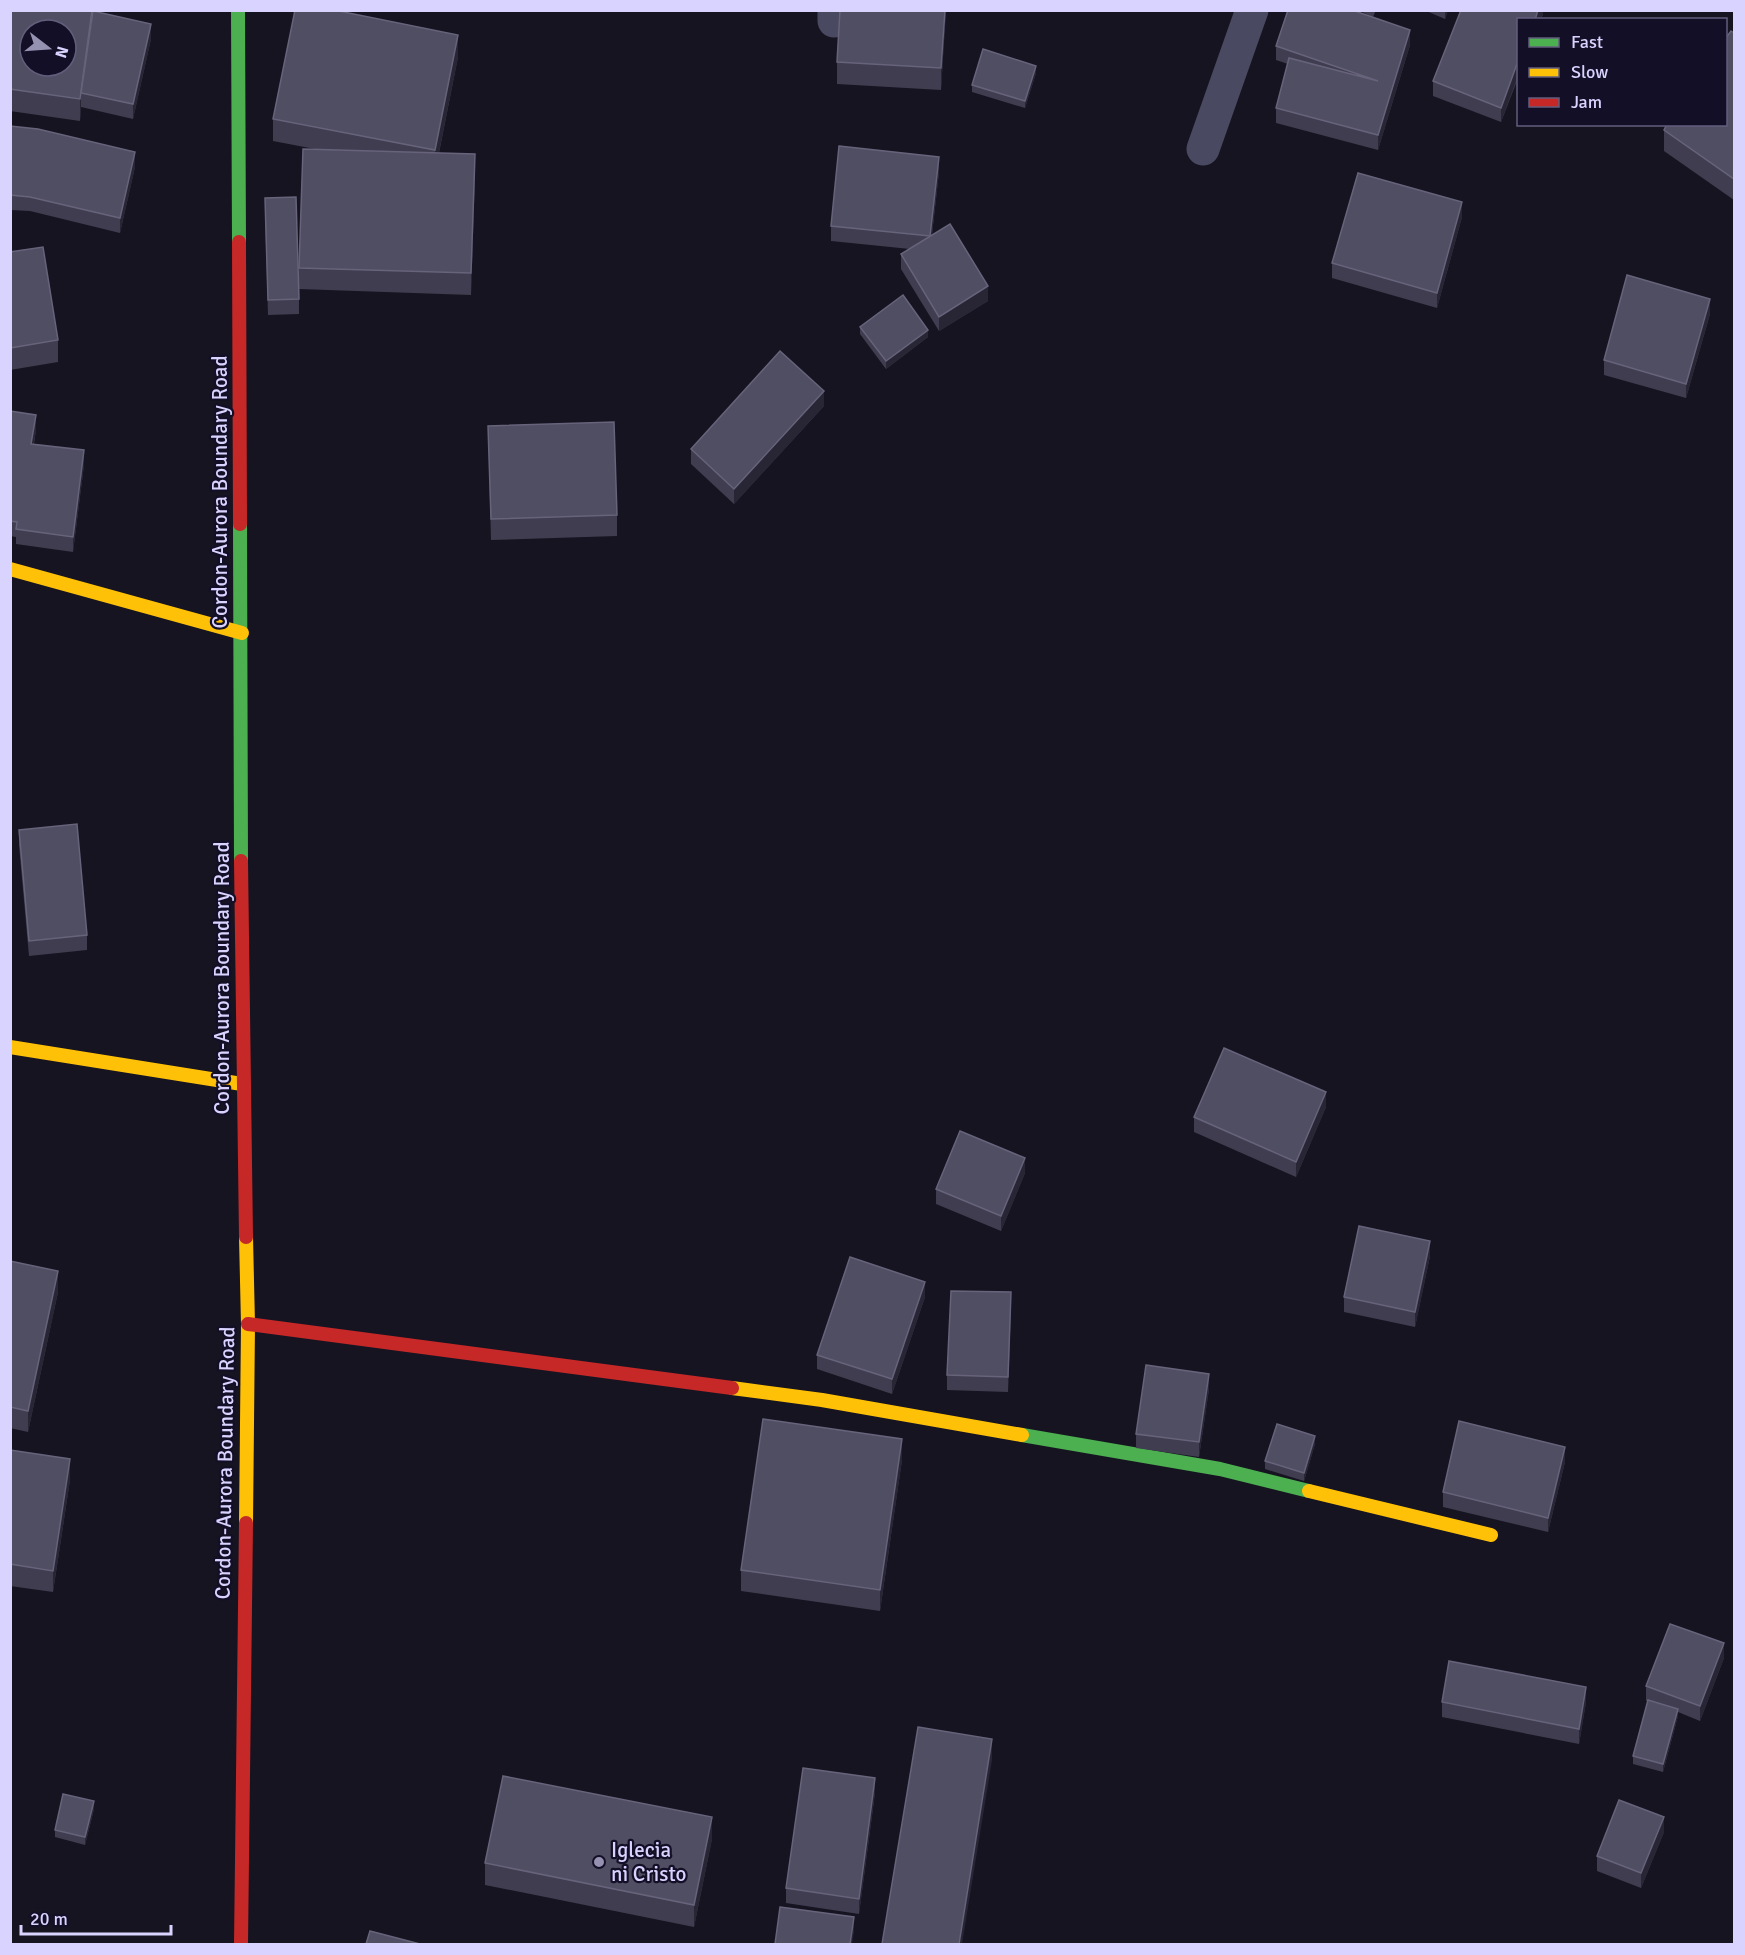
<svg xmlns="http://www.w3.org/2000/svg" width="1745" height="1955" viewBox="0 0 1745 1955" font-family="Signika,sans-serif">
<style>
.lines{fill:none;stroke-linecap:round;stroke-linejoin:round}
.street{stroke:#4a4962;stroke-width:33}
.fast{stroke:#4caf50;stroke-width:14}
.slow{stroke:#ffc107;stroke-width:14}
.jam{stroke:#c62828;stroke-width:14}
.wall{fill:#403d50}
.shaded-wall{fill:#282635}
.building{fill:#504e63;stroke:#66637b;stroke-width:1.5;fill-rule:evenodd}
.poi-dot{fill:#9591b1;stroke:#130f26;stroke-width:2}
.labels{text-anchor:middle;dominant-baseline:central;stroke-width:4.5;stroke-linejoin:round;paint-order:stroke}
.street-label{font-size:21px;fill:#d9d4ff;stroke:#130f26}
.poi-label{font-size:21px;fill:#d9d4ff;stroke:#130f26;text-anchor:start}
</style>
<rect width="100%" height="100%" fill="#161421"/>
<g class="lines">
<g class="street">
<path d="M834,21V10"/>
<path d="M1203,149L1252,10"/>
</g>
<g class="fast">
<path d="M238,10L239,242"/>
<path d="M240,524L241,861"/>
<path d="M1022,1435L1220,1469L1309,1491"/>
</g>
<g class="slow">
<path d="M10,569L242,633"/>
<path d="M10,1047L242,1084"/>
<path d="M732,1388L822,1400L1022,1435"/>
<path d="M1309,1491L1491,1535"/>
<path d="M246,1523L248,1324L246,1237"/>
</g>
<g class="jam">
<path d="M239,242L240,524"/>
<path d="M241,861L246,1237"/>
<path d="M248,1324L732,1388"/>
<path d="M241,1944L246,1523"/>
</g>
</g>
<g class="wall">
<path d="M10,10H93L151,39L133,119L81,107L80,121L10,111Z"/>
<path d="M946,10L941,90L837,84V62Z"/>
<path d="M1358,10H1376L1373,17Z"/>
<path d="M1424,10H1448L1445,19Z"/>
<path d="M1543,10V14L1501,122L1433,96V81Z"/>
<path d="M1734,33V200L1664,151V130Z"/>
<path d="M1410,45L1378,150L1276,123V108L1288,64L1276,60V46Z"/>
<path d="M458,57L439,153L475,176L471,295L299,289V314L268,315L265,213L299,286V268L320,150L273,141V119Z"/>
<path d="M1036,73L1025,108L972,92V85Z"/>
<path d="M10,126L135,167L120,233L30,211L10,210Z"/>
<path d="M939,172L932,235L988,301L939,331L901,269V254L910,249L831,241V226Z"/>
<path d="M1462,217L1437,308L1332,278V263Z"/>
<path d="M10,252L58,340V362L10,370Z"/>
<path d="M1710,314L1686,398L1604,375V360Z"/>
<path d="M860,327L928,337L886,369L860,334Z"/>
<path d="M824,406L734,504L691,464V449Z"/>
<path d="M10,411L36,430L34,444L84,465L73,552L16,544V537L10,536Z"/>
<path d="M488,426L617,515V536L491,540Z"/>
<path d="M19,830L87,935V950L29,956L19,845Z"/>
<path d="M1326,1107L1296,1177L1194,1132V1117Z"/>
<path d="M1025,1173L1001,1231L936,1204V1189Z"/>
<path d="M1430,1256L1415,1327L1344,1312V1297Z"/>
<path d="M10,1261L58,1292L28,1432L10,1428Z"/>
<path d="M925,1297L892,1394L817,1369V1355Z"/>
<path d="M1011,1307L1008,1392L947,1390V1375Z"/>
<path d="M1209,1389L1199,1457L1136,1448V1434Z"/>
<path d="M1315,1444L1304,1481L1265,1469V1461Z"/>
<path d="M10,1450L70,1480L53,1592L10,1586Z"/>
<path d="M902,1460L880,1611L741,1591V1570Z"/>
<path d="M1565,1462L1548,1532L1443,1507V1492Z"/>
<path d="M1724,1658L1700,1721L1678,1712V1716L1663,1772L1633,1764V1756L1648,1701H1646V1686Z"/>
<path d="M1442,1702H1586L1579,1744L1442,1717Z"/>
<path d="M875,1793L859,1914L786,1903V1888Z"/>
<path d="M94,1809L85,1845L55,1837V1830Z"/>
<path d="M1664,1832L1641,1888L1597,1871V1856Z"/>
<path d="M712,1839L694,1927L485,1885V1863Z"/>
</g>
<g class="shaded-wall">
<path d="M92,10H93V26L81,93V107L80,121V99Z"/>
<path d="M945,10H946L941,90V68Z"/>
<path d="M1445,10H1448L1445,19Z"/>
<path d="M1538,10H1543V14L1540,20H1535Z"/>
<path d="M151,24V39L133,119V104Z"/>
<path d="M1410,30V45L1378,150V135Z"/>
<path d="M458,35V57L435,172V150Z"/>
<path d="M1518,61V76L1501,122V108Z"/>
<path d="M1036,66V73L1025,108V101Z"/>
<path d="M135,152V167L120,233V218Z"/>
<path d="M475,154V176L471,295V273Z"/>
<path d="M939,157V172L930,251V236Z"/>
<path d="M1462,202V217L1437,308V293Z"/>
<path d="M988,286V301L939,331V317Z"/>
<path d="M1710,299V314L1686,398V384Z"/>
<path d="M928,330V337L886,369V361Z"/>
<path d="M824,391V406L734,504V489Z"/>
<path d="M36,415V430L31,458V444Z"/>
<path d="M84,450V465L73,552V537Z"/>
<path d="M1326,1092V1107L1296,1177V1162Z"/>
<path d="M1025,1158V1173L1001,1231V1216Z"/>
<path d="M1430,1241V1256L1415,1327V1312Z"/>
<path d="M58,1271V1292L28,1432V1411Z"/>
<path d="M925,1282V1297L892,1394V1379Z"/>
<path d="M1011,1292V1307L1008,1392V1377Z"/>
<path d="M1209,1374V1389L1199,1457V1442Z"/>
<path d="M1315,1436V1444L1304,1481V1473Z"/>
<path d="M902,1439V1460L880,1611V1590Z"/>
<path d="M1565,1447V1462L1548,1532V1518Z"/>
<path d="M70,1459V1480L53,1592V1571Z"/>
<path d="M1724,1643V1658L1700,1721V1706Z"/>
<path d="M1586,1687V1702L1579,1744V1729Z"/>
<path d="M1678,1709V1716L1663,1772V1764Z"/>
<path d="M992,1739V1760L962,1944H959Z"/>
<path d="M875,1778V1793L859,1914V1899Z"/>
<path d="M94,1801V1809L85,1845V1837Z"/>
<path d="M712,1817V1839L694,1927V1905Z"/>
<path d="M1664,1817V1832L1641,1888V1873Z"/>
<path d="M854,1917V1932L852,1944H850Z"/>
</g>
<g class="building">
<path d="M10,10H92L80,99L10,89ZM30,30H66V66H30Z"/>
<path d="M295,10H334L458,35L435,150L273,119Z"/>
<path d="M840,10H945L941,68L837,62Z"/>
<path d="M1288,10H1352L1410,30L1378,135L1276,108L1289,58L1378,81L1276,46Z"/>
<path d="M1461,10H1538L1535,20H1518V61L1501,108L1433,81Z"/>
<path d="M93,11L151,24L133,104L81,93Z"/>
<path d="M1731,31L1734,33V179L1664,130L1667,124H1725V39Z"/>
<path d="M983,49L1036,66L1025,101L972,85Z"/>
<path d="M10,126L38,129L135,152L120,218L30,197L10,195Z"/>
<path d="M839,146L939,157L930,236L831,226Z"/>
<path d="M303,149L475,154L471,273L299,268Z"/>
<path d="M1358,173L1462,202L1437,293L1332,263Z"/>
<path d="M296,197L299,299L268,300L265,198Z"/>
<path d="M950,224L988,286L939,317L901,254Z"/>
<path d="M43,247L58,340L10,348V252Z"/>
<path d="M1627,275L1710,299L1686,384L1604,360Z"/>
<path d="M903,295L928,330L886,361L860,327Z"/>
<path d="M780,351L824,391L734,489L691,449Z"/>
<path d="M10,411L36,415L31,444L84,450L73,537L16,529L17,522L10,521Z"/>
<path d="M614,422L617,515L491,519L488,426Z"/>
<path d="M77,824L87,935L29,941L19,830Z"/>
<path d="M1224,1048L1326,1092L1296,1162L1194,1117Z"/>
<path d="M960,1131L1025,1158L1001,1216L936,1189Z"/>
<path d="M1359,1226L1430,1241L1415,1312L1344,1297Z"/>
<path d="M850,1257L925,1282L892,1379L817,1355Z"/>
<path d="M10,1261L58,1271L28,1411L10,1407Z"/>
<path d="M951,1291L1011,1292L1008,1377L947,1375Z"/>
<path d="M1146,1365L1209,1374L1199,1442L1136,1434Z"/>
<path d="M763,1419L902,1439L880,1590L741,1570Z"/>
<path d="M1459,1421L1565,1447L1548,1518L1443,1492Z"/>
<path d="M1277,1424L1315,1436L1304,1473L1265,1461Z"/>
<path d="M10,1450L70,1459L53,1571L10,1564Z"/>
<path d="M1670,1624L1724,1643L1700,1706L1646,1686Z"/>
<path d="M1449,1661L1586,1687L1579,1729L1442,1702Z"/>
<path d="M1648,1700L1678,1709L1663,1764L1633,1756Z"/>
<path d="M918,1727L992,1739L959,1944H882Z"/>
<path d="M803,1768L875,1778L859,1899L786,1888Z"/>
<path d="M503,1776L712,1817L694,1905L485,1863Z"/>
<path d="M63,1794L94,1801L85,1837L55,1830Z"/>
<path d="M1619,1800L1664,1817L1641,1873L1597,1856Z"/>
<path d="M780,1907L854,1917L850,1944H775Z"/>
<path d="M370,1931L420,1944H366Z"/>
</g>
<circle class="poi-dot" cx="599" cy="1862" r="6"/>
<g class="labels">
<g class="street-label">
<text transform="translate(220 492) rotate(-90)">Cordon-Aurora Boundary Road</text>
<text transform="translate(222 978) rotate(-90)">Cordon-Aurora Boundary Road</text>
<text transform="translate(225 1463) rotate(-89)">Cordon-Aurora Boundary Road</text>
</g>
<g class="poi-label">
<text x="611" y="1850">Iglecia<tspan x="611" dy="24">ni Cristo</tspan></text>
</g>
</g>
<rect width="1745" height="1955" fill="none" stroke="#d9d4ff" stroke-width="24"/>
<rect x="1517" y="18" width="210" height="108" fill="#130f26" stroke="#625e7d" stroke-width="1.5"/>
<rect x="1529" y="38" width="30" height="9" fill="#4caf50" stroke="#625e7d" stroke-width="1.5"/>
<text x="1571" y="48" font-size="18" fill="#d9d4ff">Fast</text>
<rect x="1529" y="68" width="30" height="9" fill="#ffc107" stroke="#625e7d" stroke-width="1.5"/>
<text x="1571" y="78" font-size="18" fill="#d9d4ff">Slow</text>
<rect x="1529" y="98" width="30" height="9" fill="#c62828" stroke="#625e7d" stroke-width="1.5"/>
<text x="1571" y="108" font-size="18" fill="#d9d4ff">Jam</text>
<g transform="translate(48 48) rotate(107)"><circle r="28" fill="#130f26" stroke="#625e7d" stroke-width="1.5"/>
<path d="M0-4.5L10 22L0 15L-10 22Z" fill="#9591b1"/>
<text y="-9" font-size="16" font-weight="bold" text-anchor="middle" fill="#d9d4ff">N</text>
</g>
<path d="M21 1925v9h150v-9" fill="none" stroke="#d9d4ff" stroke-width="3"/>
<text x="30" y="1925" font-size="18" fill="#d9d4ff" stroke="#130f26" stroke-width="4.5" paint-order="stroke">20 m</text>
</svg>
